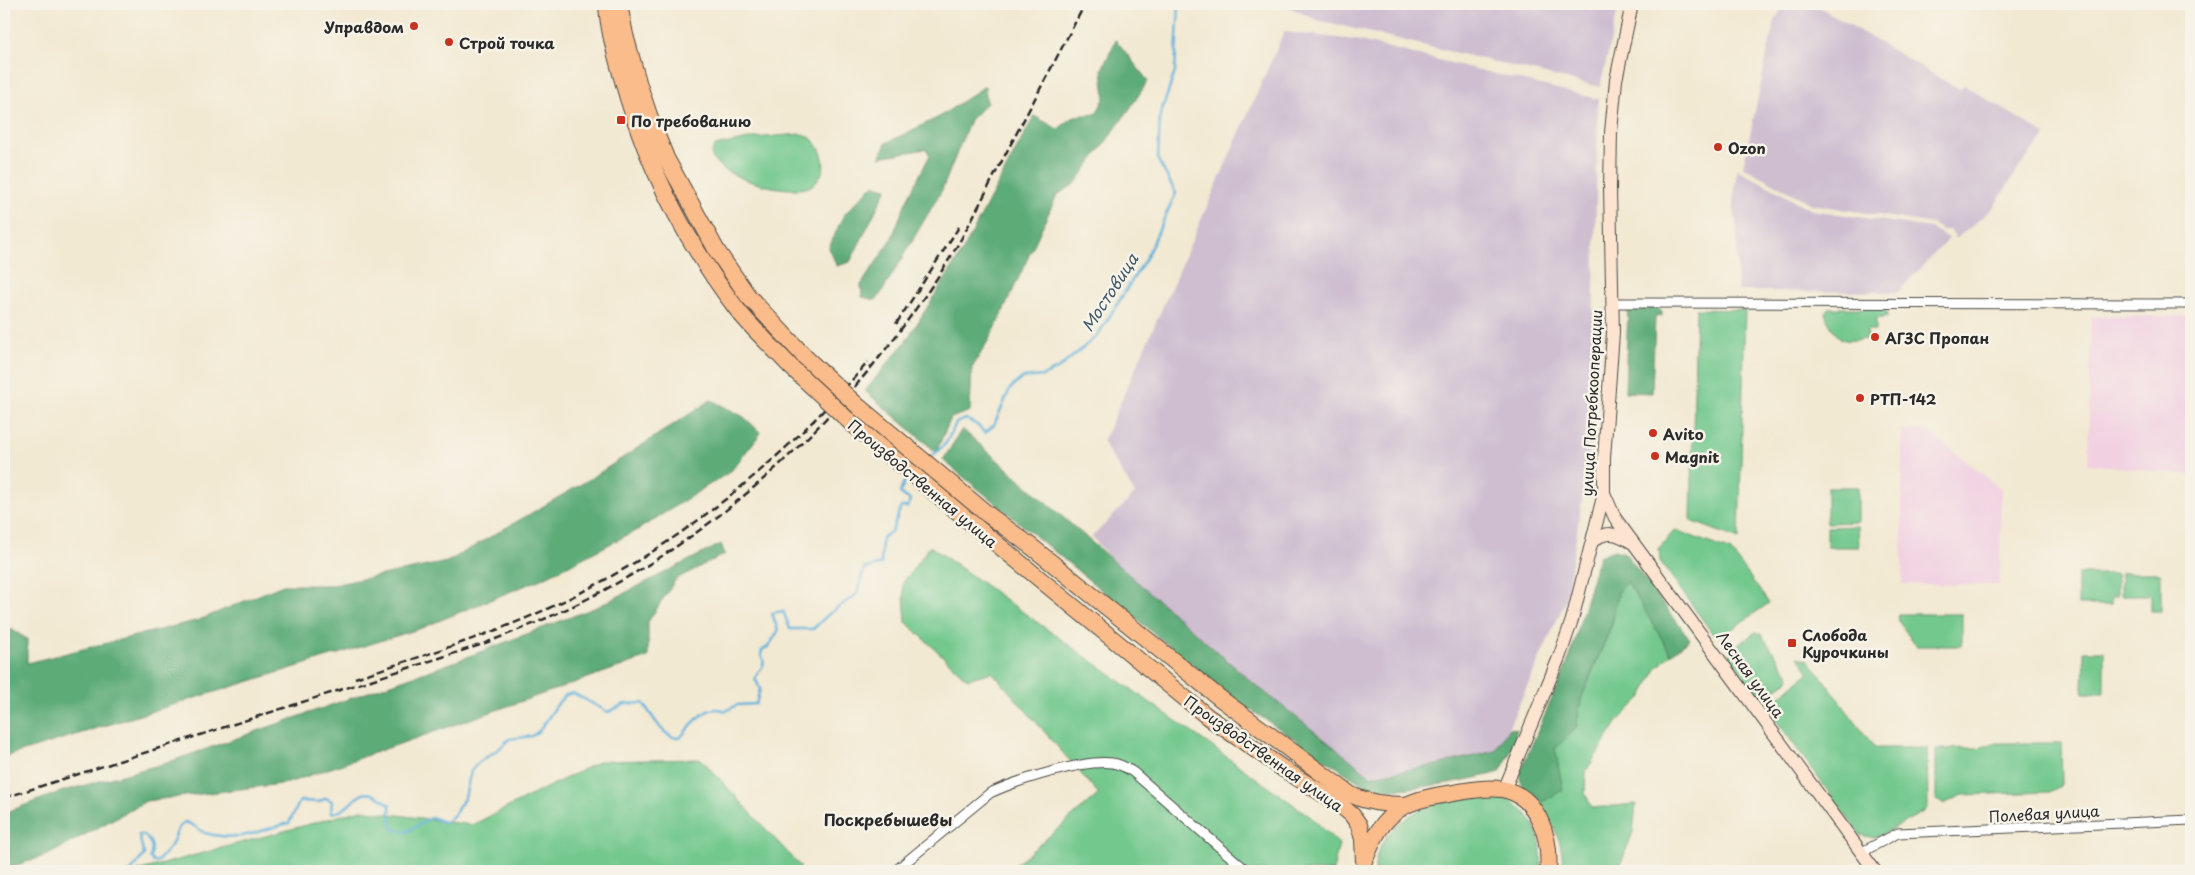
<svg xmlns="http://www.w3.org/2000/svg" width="2195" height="875" viewBox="0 0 2195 875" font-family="'Playpen Sans',sans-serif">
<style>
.built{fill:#f1d0e2}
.industrial{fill:#cebed0}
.green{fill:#72c88d;stroke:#4e7a5c}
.forest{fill:#5dac78;stroke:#446c52}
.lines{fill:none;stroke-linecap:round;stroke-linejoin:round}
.stream{stroke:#62b2dd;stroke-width:2.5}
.street-casing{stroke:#494844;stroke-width:11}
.secondary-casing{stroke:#494844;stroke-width:14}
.highway-casing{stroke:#494844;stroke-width:18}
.street{stroke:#fff;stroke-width:9}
.secondary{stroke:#fde4d1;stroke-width:12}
.highway{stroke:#fabc8b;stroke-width:16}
.rail{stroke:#2b2b2b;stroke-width:2.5;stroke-dasharray:8 4;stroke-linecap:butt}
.highway-bridge-casing{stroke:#494844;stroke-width:18;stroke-linecap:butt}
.highway-bridge{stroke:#fabc8b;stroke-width:16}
.poi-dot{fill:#c8321e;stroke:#f7f3e8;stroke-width:2}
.labels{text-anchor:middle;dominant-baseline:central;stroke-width:5;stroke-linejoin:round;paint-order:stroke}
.poi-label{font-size:15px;font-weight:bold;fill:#2b2b2b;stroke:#f7f3e8;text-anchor:start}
.street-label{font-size:15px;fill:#2b2b2b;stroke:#f7f3e8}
.water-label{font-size:16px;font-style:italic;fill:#3e5a69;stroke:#f7f3e8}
.neighbourhood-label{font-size:16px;font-weight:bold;fill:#2b2b2b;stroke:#f7f3e8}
</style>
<rect width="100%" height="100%" fill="#f7f3e8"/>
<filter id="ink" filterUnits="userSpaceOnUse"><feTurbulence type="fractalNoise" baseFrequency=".02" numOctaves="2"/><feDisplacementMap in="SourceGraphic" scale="10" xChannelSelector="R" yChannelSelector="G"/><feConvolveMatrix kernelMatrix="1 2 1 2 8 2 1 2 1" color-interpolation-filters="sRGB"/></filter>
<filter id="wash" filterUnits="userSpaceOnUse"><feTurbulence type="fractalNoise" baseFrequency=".0096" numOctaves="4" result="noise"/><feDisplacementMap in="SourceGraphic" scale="20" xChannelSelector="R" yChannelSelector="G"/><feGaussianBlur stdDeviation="1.12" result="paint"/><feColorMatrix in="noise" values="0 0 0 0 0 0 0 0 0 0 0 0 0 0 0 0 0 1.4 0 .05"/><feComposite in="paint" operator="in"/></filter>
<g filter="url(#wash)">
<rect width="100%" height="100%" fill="#f2e9d2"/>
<g class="built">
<path d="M2191,316V475L2088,464L2091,317Z"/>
<path d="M1902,430L1928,431L2001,489L2000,585L1902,584Z"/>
</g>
<g class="industrial">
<path d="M1283,4H1619L1600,87L1317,20Z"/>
<path d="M1784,4H1814L1960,90L1964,85L2046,135L2021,165L1992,209L1956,239L1950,230H1942L1933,224L1812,204L1743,167L1774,23Z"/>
<path d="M1284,32L1356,40L1598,99L1591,442L1566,600L1493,762L1372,782L1174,632L1092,537L1135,494L1103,442Z"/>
<path d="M1737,169L1811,210L1931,228L1949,238L1898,292L1738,291L1737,228L1733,204Z"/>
</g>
<g class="green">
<path d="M801,134C810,135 816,142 820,150C824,158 825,165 822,173C819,179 815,184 809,187C787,195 720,179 711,155L714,147L719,145L754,138Z"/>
<path d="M1829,308H1882L1887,313V317L1876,319V330H1867V339C1849,340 1842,345 1832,328C1829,323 1826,319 1826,313Z"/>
<path d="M1696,309L1745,310L1739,539L1691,521Z"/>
<path d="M1827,487H1858V522L1827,523Z"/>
<path d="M1858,526L1859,547H1827V527Z"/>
<path d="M1675,530L1731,551L1769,603L1722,636L1713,634L1660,561L1659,548Z"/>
<path d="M930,546L1311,817L1339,844L1333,871H1008L1099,794L992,672L967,679L906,622L903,583Z"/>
<path d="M2121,573H2161V611H2151V595H2121Z"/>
<path d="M2078,574H2117V596H2111V605H2078Z"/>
<path d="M1627,580L1671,654L1656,669L1642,697L1619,720L1586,771L1585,793L1592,808L1636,804L1633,832L1618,871H1562C1565,846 1554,824 1540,803L1562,790L1555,749L1576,728L1581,699L1612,624L1618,593Z"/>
<path d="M1898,614H1962V646H1916L1899,622Z"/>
<path d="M1756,632L1761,634L1790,676L1789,680L1767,695L1758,696L1730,657L1731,649Z"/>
<path d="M2084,651H2104V693H2083Z"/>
<path d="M1798,657L1808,659L1875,748H1927L1928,806L1925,811L1875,838L1860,835L1768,709L1771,703L1809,673Z"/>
<path d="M1994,743H2061L2062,782L2060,786L2050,792L1962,795L1944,804L1936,800V749L1978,748Z"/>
<path d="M701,759L801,867L796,871H137L361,810L472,825L600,761Z"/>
<path d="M1500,796C1532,808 1546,839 1540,871H1375C1373,834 1414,808 1446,801C1463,797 1483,798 1500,796Z"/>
</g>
<g class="forest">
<path d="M1116,40L1148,81L1129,110L1075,184L1057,195L995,329L972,368L970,411L951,418L936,452L865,391L906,341L962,252L1034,116L1058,129L1075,116L1096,114L1105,97L1102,69Z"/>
<path d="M985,86L987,103L970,120L942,190L882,292L876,300L862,297L861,285L891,240L906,202L930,155L926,149L880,157L886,143L939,117Z"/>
<path d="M873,185L887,188L850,262L837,266L829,248L843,216Z"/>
<path d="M1628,307H1657L1662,312V316L1655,317L1652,393L1625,392Z"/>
<path d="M711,400L744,417L761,433L731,471L639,529L546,577L419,629L4,757V642L11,629L27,639V663L199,620L283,585H332L447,562L590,479Z"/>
<path d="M962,429L1253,683L1371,776L1436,765L1495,751L1509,728L1517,729L1512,749L1500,772C1473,780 1396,794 1370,787C1364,785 1356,780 1350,776L1230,696L943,460Z"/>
<path d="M721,544L725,554L676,579L648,622V657L288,783L146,801L48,855L4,869V813L60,792L166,763L454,662L599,606Z"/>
<path d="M1614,550L1625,553L1690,639L1671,654L1627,581L1618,593L1612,624L1581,699L1576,728L1555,749L1563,790L1540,803C1529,793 1517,787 1521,770L1570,657L1599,556Z"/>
</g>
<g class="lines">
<g class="stream">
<path d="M929,459L946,443L956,423L966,419L977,425L985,433L994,425L1010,389L1022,378L1043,376L1059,368L1098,335L1146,258L1176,193L1158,160L1160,116L1175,72L1179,4"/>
<path d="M131,871L144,855L139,835H144C151,842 154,847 150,857L153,862L158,861L171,846L179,827L185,822C194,824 200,831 205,833C243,843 255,831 289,823L300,801L319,802L326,798L332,801L331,813C357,812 355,775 390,805V816L393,829L407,832L432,817L445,823L454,815L465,797L471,771L478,763L500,748L509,739L532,736L540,730L559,702L566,695L573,693L608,712L625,704L643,703C653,716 663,739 680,738C692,725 706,702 726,711L737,705L756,704L760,689L755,678C759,669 768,665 761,655L762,650L768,647L778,631L772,613L783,611L790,629H813L829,614L857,594L864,569L881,564L882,538L892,531L901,507H908L910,500L900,493L904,482L908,478"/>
</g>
</g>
</g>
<g filter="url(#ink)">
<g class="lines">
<defs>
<g id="street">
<path d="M1612,303L2191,304"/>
<path d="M1862,852L1898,833L2191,820"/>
<path d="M895,871L990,793C1016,781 1084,759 1112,763C1120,764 1127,768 1133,772L1247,871"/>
</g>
<g id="secondary">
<path d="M1604,493L1615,518L1875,871"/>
<path d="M1592,542C1605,530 1617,533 1631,542"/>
<path d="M1504,790L1560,655L1572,620L1604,493V458L1613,333L1610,188L1611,132L1616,80L1632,4"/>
</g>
<g id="highway">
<path d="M607,4C608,28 615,51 621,74C644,160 683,238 736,308C752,329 773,347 791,367"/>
<path d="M619,4L625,35L638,82L651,121L666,158L717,251L748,296L805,357"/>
<path d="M986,513L1032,547L1221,699L1351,795C1370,803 1386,805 1406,805"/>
<path d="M975,526L1208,717L1285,770L1339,804L1352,815L1359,825L1363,839L1364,861"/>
<path d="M1366,857C1372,842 1379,826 1392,815C1406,801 1429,797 1448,794C1466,791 1484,787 1502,789C1539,796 1551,839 1548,871"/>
</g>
</defs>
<use href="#street" class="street-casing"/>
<use href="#secondary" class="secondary-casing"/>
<use href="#highway" class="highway-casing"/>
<use href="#street" class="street"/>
<use href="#secondary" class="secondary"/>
<use href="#highway" class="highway"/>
<g class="rail">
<path d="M896,324L959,227"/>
<path d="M355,678C428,654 505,631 574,596C687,540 786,457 868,362"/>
<path d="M4,798L480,645C517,631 554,616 589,598C739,522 861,399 950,258C970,225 986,191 1004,157C1031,106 1058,55 1085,4"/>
</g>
<defs>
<g id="highway-bridge">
<path d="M805,357L859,407L986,513"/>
<path d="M791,367L849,421L975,526"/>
</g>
</defs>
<use href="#highway-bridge" class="highway-bridge-casing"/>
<use href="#highway-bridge" class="highway-bridge"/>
</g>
</g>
<g class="poi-dot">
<circle cx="414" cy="26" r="5"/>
<circle cx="449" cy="42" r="5"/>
<rect x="616" y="115" width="10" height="10" rx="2.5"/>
<circle cx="1718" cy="147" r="5"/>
<circle cx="1875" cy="337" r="5"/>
<circle cx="1860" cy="398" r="5"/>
<circle cx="1653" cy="433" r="5"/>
<circle cx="1655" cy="456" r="5"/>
<rect x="1787" y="638" width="10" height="10" rx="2.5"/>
</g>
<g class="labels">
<g class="poi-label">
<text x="404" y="26" text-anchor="end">Управдом</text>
<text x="459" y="42">Строй точка</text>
<text x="631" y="120">По требованию</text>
<text x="1728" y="147">Ozon</text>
<text x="1885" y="337">АГЗС Пропан</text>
<text x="1870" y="398">РТП-142</text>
<text x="1663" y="433">Avito</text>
<text x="1665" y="456">Magnit</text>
<text x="1802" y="634">Слобода<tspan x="1802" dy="17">Курочкины</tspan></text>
</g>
<g class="street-label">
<text transform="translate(1591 403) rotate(-87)">улица Потребкооперации</text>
<text transform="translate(923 483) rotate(40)">Производственная улица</text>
<text transform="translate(1751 674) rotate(54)">Лесная улица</text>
<text transform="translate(1264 753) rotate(35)">Производственная улица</text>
<text transform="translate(2044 813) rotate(-3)">Полевая улица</text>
</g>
<g class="water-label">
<text transform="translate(1109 292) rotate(-57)">Мостовица</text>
</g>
<g class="neighbourhood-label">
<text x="888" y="819">Поскребышевы</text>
</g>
</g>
<rect width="2195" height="875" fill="none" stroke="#f7f3e8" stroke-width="20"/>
</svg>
